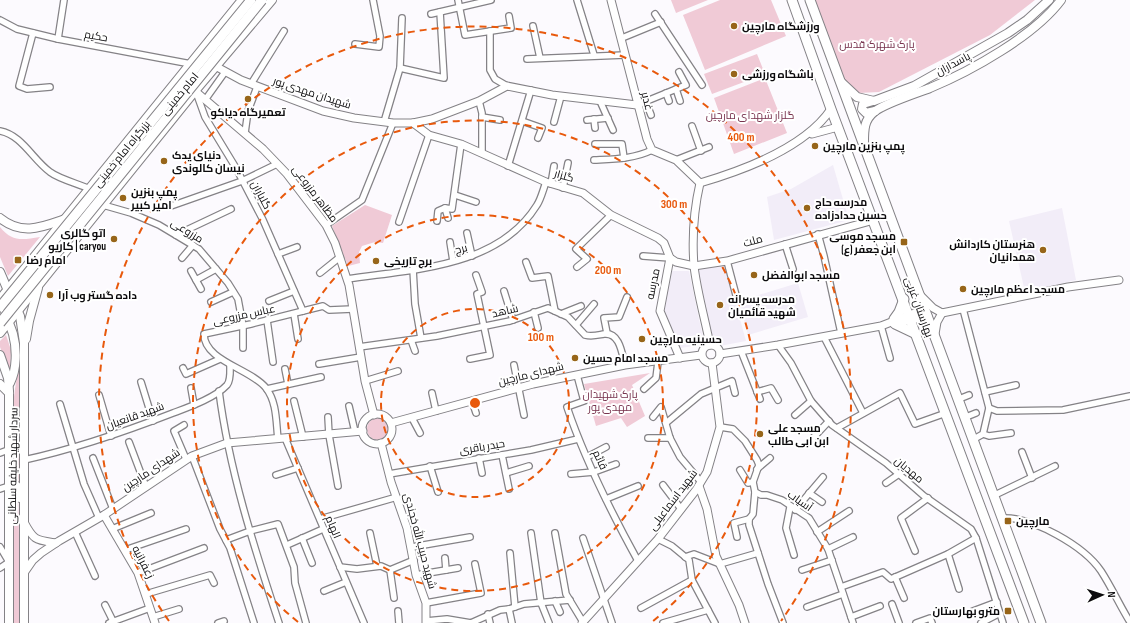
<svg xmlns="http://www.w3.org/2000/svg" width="1130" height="623" viewBox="0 0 1130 623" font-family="'Sofia Sans Condensed',Cairo,sans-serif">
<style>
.built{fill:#f2edf8}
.green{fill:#f0cad6}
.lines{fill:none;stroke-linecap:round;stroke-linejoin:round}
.minor-casing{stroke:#848286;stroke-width:8}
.tertiary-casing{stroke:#848286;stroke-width:9}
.secondary-casing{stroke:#848286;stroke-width:10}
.primary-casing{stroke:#848286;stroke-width:11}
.minor{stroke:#fff;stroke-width:5.5}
.tertiary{stroke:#fff;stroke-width:7}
.secondary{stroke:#fff;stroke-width:8}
.primary{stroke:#fff;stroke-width:9}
.trunk-bridge-casing{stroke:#848286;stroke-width:11;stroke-linecap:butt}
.trunk-bridge{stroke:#fff;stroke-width:9}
.ring{fill:none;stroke:#e8590c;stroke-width:2;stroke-dasharray:7 5}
.poi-dot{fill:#976519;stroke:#fff;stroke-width:1.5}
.labels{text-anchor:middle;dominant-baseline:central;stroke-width:4;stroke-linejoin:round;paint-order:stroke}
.poi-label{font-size:11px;font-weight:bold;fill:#0c0b0d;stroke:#fff;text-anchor:start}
.street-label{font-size:11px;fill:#0c0b0d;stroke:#fff}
.park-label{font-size:11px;fill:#78334e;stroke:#fff}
.centre{fill:#e8590c;stroke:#fff;stroke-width:2}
.ring-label{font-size:12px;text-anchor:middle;font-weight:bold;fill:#e8590c;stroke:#fff;stroke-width:4;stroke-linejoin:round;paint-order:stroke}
</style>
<rect width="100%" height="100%" fill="#fcfafe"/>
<g class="built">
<path d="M833,165L849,220L774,240L767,197L791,189Z"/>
<path d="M1062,208L1076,280L1025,292L1009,221Z"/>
<path d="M725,264L746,341L720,346L713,342L697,269Z"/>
<path d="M672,271H689L703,338L694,346L680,348L663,310Z"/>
<path d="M798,283L808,317L748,335L739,301Z"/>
</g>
<g class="green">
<path d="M671,0H708L676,13Z"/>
<path d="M720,0H771L786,36L705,70L683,15Z"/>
<path d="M814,0H1035L990,35L879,92L858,93L844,82Z"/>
<path d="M757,54L765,74L712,94L704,74Z"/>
<path d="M765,78L787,133L734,154L714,98Z"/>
<path d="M365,205L392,215L383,243L375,242L362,246L359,252L360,263L348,266L332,226Z"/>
<path d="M0,227C12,242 22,240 40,237L8,276L0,257Z"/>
<path d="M6,335L11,350L10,373L0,347V341Z"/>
<path d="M21,359L20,484L15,481L11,482C12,439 10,400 21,359Z"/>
<path d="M650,373L632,385L645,416L627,427L621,418L596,426L584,384Z"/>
<circle cx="378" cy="429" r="11"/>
<path d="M12,490H16L18,492L21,623H12Z"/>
</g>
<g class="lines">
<defs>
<g id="minor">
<path d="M458,0L465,35L511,28L509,16"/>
<path d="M577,0L594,55"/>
<path d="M431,14L491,0"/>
<path d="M655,14L702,85"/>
<path d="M0,20L17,29L58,39L191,64"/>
<path d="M533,26L540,58"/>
<path d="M490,31V70L495,79L507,86"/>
<path d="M33,33L19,86L27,89L50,87"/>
<path d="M622,38L661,22"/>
<path d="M58,39L64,0"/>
<path d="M355,44L379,47L380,36L373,0"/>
<path d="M527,59L625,55"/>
<path d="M400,68L444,78L440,12"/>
<path d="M251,84L284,31"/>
<path d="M676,89L680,101"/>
<path d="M196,92L205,117L236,168L263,220L303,311"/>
<path d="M666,93L669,101"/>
<path d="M205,100L225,72"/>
<path d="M479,101L482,113V153"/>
<path d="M600,101L613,130"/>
<path d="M646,102L651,115"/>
<path d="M637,105L686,85L679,72"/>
<path d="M482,117L500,120"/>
<path d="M594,119L595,128"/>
<path d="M587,120L608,118"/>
<path d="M522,121L542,128L538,138"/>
<path d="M384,122L400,68L402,18"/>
<path d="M554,122L561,96"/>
<path d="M692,126L701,151"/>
<path d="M0,131C22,135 33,160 50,172C59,179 79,184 90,189"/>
<path d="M245,133L248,111L257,87"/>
<path d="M595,144H622L624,158"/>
<path d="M594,160C614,159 634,159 652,150"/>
<path d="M676,160L709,147"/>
<path d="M508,166L531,90"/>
<path d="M551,184L554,166"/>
<path d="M563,188L568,163"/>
<path d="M455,195L476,202"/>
<path d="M103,205L131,213L159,225L199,249L228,283L238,299L243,326V348"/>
<path d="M171,206L242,181L277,164"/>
<path d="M445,208L448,218"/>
<path d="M437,221L438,211L445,208L452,209L461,144"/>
<path d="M399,222L429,135"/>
<path d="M326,225L362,200L393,123"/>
<path d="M467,233L472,256"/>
<path d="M818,234L824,256L841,333"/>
<path d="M176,235L231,209"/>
<path d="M450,242L453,261"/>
<path d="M785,244L793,269"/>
<path d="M278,254L297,247"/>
<path d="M643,256L670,258"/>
<path d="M182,258L193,245"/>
<path d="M727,261L737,299"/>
<path d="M526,262L532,278L548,276L555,311"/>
<path d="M577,267L587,259L576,249L611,215"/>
<path d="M413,269L415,304L421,338"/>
<path d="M191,271L201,289"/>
<path d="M320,273L340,257"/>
<path d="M347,279C413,269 498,268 537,205C541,199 543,190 546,182"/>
<path d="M196,280L216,269"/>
<path d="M504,291L513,320"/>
<path d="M269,301L294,291"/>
<path d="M211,302L233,292"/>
<path d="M963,309L989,408L983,434L974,439"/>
<path d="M534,312L538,328"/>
<path d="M294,314L298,339"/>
<path d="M561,314L581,306"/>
<path d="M267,320L273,362"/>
<path d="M576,325L594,304"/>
<path d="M881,326L890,358"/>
<path d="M607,333L604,318L619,317L627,297"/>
<path d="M824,337L863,413"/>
<path d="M411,340L415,351"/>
<path d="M778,345L791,363L811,401L832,425L886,463L924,496L971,529L976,538L1003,623"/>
<path d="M359,347L437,336L510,321L548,308L568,317L585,335C592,337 598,335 604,334C620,332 622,354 625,365"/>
<path d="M741,351L760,399"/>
<path d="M470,359L490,355L477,294L482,292L476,275"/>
<path d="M319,364L361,357"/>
<path d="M514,365L524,415"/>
<path d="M183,368L186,374L220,359"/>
<path d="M285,369L288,384"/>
<path d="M577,375L584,401L567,407C585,460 611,512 638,561"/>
<path d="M365,381L398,371"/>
<path d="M141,382L153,421"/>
<path d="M191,388L194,405"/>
<path d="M267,389L321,377"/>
<path d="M644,389L656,378L658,362"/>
<path d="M219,391C229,470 254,547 279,623"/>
<path d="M757,392L771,388L778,400"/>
<path d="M985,392L1016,385"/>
<path d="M432,393L436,411"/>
<path d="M99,395L111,436"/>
<path d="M959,399L969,395"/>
<path d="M294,401L303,437"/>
<path d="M472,401L476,413"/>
<path d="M60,404L84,484L99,518"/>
<path d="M349,406L355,432"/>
<path d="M989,408L997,411L1063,410L1130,396"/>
<path d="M795,415L811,401"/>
<path d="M328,417L329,435L338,486"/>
<path d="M653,417L661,407L670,438L680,457L701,482"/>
<path d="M966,417L976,413"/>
<path d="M412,418L420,433"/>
<path d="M666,423L701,394L732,381L735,393"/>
<path d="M184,425L174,431L186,459"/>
<path d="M720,427L733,429L745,441L757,460L759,465L753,482L755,492L761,495H767L782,500L809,518L828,549L853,623"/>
<path d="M837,428L900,393L915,424L946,413"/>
<path d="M983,434L989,436L1011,433"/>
<path d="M285,438L364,623"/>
<path d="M648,438H670"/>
<path d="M278,439C276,422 277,402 266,388C251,369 204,361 204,334L251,324L323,306L329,310L353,309"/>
<path d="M812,439L829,421"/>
<path d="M129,442L146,487"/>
<path d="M1022,452L1032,478"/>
<path d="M0,453L8,450"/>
<path d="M502,455L509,489"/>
<path d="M192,456L220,529L230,548L254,623"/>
<path d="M587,457L606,447"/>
<path d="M93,458L113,509"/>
<path d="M479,458L482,473"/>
<path d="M24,460C75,449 124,432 173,413C189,407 215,398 227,385C231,380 230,371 230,365"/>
<path d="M430,466L438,492"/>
<path d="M757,469L770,458"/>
<path d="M740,470L748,483L753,482"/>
<path d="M506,473L529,466"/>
<path d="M389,474L531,450L578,439"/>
<path d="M571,474L594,472L616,464"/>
<path d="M276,475L298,468"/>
<path d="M886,483L899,474"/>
<path d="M663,485L681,509"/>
<path d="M0,489L9,486"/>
<path d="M755,492L753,514L749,519V525L768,584L783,623"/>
<path d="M809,493L822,502"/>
<path d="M995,495L1055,466"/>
<path d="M606,499L638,486"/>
<path d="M790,507L786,528L794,555"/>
<path d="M795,510L823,477"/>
<path d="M1003,518C1033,517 1084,546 1101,571C1112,588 1120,606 1130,622"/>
<path d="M320,519L397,497"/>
<path d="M112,529L151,513"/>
<path d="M75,532L95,576"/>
<path d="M817,532L849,511"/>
<path d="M370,533L377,566"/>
<path d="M531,533L541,603L549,623"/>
<path d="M555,533L566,594L583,622"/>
<path d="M737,537L734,523L749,519"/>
<path d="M302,538L312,563"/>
<path d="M583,538L612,623"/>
<path d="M658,539L672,546L689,560L692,580L715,623"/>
<path d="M226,540L250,531L278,524L294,567L295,583L306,623"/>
<path d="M287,545L323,529"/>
<path d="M0,547L9,562L0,568"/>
<path d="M412,547L470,537"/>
<path d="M828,549L853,537"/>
<path d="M125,550L186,529"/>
<path d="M915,551L901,518L928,498"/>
<path d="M510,553L515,607"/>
<path d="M948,554L959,589"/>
<path d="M685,557L694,554L720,564L758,553"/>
<path d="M445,558L446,570"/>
<path d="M340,567L357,569L381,566L390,570L414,560"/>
<path d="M390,570L394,598"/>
<path d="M802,570L832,560"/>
<path d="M138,573L204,548"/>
<path d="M416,575L458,568"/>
<path d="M895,577L904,598"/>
<path d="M841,587L883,572L891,579L948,554L976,538"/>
<path d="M324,591L346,582"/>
<path d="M146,594L210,575L214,583"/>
<path d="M555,601L560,612"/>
<path d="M426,603L481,593L475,564"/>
<path d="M892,604L899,623"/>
<path d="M105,605L113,621"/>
<path d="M807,607L843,594"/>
<path d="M641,608L692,580"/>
<path d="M509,609L512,623"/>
<path d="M398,611L399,623"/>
<path d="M973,611L997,602"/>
<path d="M488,614L490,623"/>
<path d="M153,617L179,609"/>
<path d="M851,617L880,606"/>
<path d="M426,621L447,619L471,623L500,610L509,609L524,604L570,600"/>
<path d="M109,623L150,608"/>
<path d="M218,623L224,621"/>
<path d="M663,623L708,610"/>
<path d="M916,623L930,618L932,623"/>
<path d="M981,623L1000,613"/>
</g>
<g id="tertiary">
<path d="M611,0L647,139L652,150L676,160L700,183"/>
<path d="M217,67L241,80L323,111L354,118L393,123H413L432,119L479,101L507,86L552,95L637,105"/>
<path d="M195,91L263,149L287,174L326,225L335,243L349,285L365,381L374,415"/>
<path d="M413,123L429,135L461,144L546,182L583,193L611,215L658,238L664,243L670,258L676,262L694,266L727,261L874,220"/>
<path d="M812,134L838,127"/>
<path d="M700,183C694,209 692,239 694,266C697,292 705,319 710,345"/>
<path d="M700,183C744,170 805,148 831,109"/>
<path d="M670,258L660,311L680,358"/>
<path d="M921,296L933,308L942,313L1068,287L1119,280"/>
<path d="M894,324L928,316"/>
<path d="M935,334L937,322L942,313"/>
<circle cx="711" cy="354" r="9"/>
<path d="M720,354L778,345L881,326L925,309"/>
<circle cx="377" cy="429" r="15"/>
<path d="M391,423L533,384L625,365L701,355"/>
<path d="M381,443L391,482L407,528L416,575L426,603V623"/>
<path d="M699,486L707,509L716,556L739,605L745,623"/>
<path d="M104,515L138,573L155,623"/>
<path d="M24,522C34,541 36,540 56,543"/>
<path d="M24,573L33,560L41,553L59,541L104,515L192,456L227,443L363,431"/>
<path d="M582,623L658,539L696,490L707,472L720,427L712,363"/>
</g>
<g id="secondary">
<path d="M841,82L857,97L874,101L914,86L1008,33L1027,20L1049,0"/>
<path d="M873,101L863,104L862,109L866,113L875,111"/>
<path d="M864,142C864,130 864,120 874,112C883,104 917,93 930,88C971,71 1034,36 1061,0"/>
<path d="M0,218C22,236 42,227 65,219"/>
<path d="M0,272L9,293"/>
<path d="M5,298C2,311 9,321 13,334C17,349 17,369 10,383"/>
<path d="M0,299L242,0"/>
<path d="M16,307L20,316L24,343V623"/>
<path d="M0,333L195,91L272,0"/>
<path d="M26,339L29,321L38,288"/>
<path d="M0,355L8,378L9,391V623"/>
<path d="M0,384L9,393"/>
<path d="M9,486H17L20,491V498"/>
</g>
<g id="primary">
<path d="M792,0L831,109L1024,623"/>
<path d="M810,0L1041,623"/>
<path d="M894,319L899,312L904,299"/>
<path d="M895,324L916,334"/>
</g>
</defs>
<use href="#minor" class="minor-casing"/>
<use href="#tertiary" class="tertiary-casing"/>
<use href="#secondary" class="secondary-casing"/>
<use href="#primary" class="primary-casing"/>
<use href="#minor" class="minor"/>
<use href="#tertiary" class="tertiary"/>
<use href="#secondary" class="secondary"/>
<use href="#primary" class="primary"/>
<defs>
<g id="trunk-bridge">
<path d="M0,307L251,0"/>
<path d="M0,323L262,0"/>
</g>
</defs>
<use href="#trunk-bridge" class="trunk-bridge-casing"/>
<use href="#trunk-bridge" class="trunk-bridge"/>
</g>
<g class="ring">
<circle cx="475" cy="403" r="94"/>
<circle cx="475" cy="403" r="188"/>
<path d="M298 622A282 282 0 1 1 652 622"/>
<path d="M169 621A376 376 0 1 1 781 621"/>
</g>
<g class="poi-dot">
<circle cx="734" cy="26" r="4"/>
<circle cx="734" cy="74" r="4"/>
<circle cx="248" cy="99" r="4"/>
<circle cx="815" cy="146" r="4"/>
<circle cx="164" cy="161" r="4"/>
<circle cx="123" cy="198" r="4"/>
<circle cx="807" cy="208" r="4"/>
<circle cx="114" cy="239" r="4"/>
<rect x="900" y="238" width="8" height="8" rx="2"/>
<circle cx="1043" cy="250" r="4"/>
<rect x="14" y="256" width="8" height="8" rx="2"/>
<circle cx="376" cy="261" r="4"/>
<circle cx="754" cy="275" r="4"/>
<circle cx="963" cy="289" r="4"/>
<circle cx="50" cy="295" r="4"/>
<circle cx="720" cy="305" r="4"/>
<circle cx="642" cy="339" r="4"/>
<circle cx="575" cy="358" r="4"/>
<circle cx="760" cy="434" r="4"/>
<rect x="1004" y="517" width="8" height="8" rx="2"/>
<rect x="1004" y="607" width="8" height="8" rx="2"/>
</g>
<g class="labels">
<g class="poi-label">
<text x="742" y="26">ورزشگاه مارچین</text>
<text x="742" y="74">باشگاه ورزشی</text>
<text x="248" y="112" text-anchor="middle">تعمیرگاه دیاکو</text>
<text x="823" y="146">پمپ بنزین مارچین</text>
<text x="172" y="155">دنیای یدک<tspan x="172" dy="13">نیسان کالوندی</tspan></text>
<text x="131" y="192">پمپ بنزین<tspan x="131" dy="13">امیر کبیر</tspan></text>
<text x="815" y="202">مدرسه حاج<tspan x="815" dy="13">حسین حدادزاده</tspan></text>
<text x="106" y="233" text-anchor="end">اتو گالری<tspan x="106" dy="13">کاریو | caryou</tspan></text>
<text x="896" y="236" text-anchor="end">مسجد موسی<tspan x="896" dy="13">ابن جعفر (ع)</tspan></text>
<text x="1035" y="244" text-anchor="end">هنرستان کاردانش<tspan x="1035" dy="13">همدانیان</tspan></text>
<text x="26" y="260">امام رضا</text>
<text x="384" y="261">برج تاریخی</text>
<text x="762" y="275">مسجد ابوالفضل</text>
<text x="971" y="289">مسجد اعظم مارچین</text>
<text x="58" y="295">داده گستر وب آرا</text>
<text x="728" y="299">مدرسه پسرانه<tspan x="728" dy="13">شهید قائمیان</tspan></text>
<text x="650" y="339">حسینیه مارچین</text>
<text x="583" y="358">مسجد امام حسین</text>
<text x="768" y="428">مسجد علی<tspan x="768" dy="13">ابن ابی طالب</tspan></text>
<text x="1016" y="521">مارچین</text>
<text x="1000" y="611" text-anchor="end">مترو بهارستان</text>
</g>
<g class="street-label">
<text transform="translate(96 36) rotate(10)">حکیم</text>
<text transform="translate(953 64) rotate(-28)">پاسداران</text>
<text transform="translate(312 93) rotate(18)">شهیدان مهدی پور</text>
<text transform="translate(180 94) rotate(-50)">امام خمینی</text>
<text transform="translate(647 101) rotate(76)">غدیر</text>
<text transform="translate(122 154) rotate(-51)">بزرگراه امام خمینی</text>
<text transform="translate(564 176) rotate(16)">گلزار</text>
<text transform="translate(315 194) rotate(53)">مظاهر مزروعی</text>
<text transform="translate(261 195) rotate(62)">گلباران</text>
<text transform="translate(187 231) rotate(32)">مزروعی</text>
<text transform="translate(753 241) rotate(-16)">ملت</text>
<text transform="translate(461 249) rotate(-15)">برج</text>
<text transform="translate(653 284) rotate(-78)">مدرسه</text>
<text transform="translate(919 307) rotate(70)">بهارستان غربی</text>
<text transform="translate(505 311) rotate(-13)">شاهد</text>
<text transform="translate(244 315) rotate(-12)">عباس مزروعی</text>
<text transform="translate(531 374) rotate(-14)">شهدای مارچین</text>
<text transform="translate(135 416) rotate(-20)">شهید قانعیان</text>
<text transform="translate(482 447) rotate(-9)">حیدر باقری</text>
<text transform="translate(600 460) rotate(65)">قائم</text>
<text transform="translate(13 466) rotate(-89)">سردار شهید خلیفه سلطانی</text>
<text transform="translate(151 470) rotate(-34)">شهدای مارچین</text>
<text transform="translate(909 470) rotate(40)">مهدیان</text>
<text transform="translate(673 500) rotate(-53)">شهید اسماعیلی</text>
<text transform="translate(800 501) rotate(35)">آسیاب</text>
<text transform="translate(333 527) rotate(67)">الهام</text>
<text transform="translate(420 541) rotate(75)">شهید حبیب الله خجندی</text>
<text transform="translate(143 562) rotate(63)">زعفرانیه</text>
</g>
<g class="park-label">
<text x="877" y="44">پارک شهرک قدس</text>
<text x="750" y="115">گلزار شهدای مارچین</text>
<text x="610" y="394">پارک شهیدان<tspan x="610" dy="13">مهدی پور</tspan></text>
</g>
</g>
<circle cx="475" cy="403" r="6" class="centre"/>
<g class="ring-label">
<text x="741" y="141">400 m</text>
<text x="674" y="208">300 m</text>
<text x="608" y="274">200 m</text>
<text x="541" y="341">100 m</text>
</g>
<g transform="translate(1102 595) rotate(87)" stroke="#ffffff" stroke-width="3" paint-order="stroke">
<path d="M0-3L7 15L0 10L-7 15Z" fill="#0c0b0d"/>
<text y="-6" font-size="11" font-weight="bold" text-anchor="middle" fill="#0c0b0d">N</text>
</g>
</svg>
